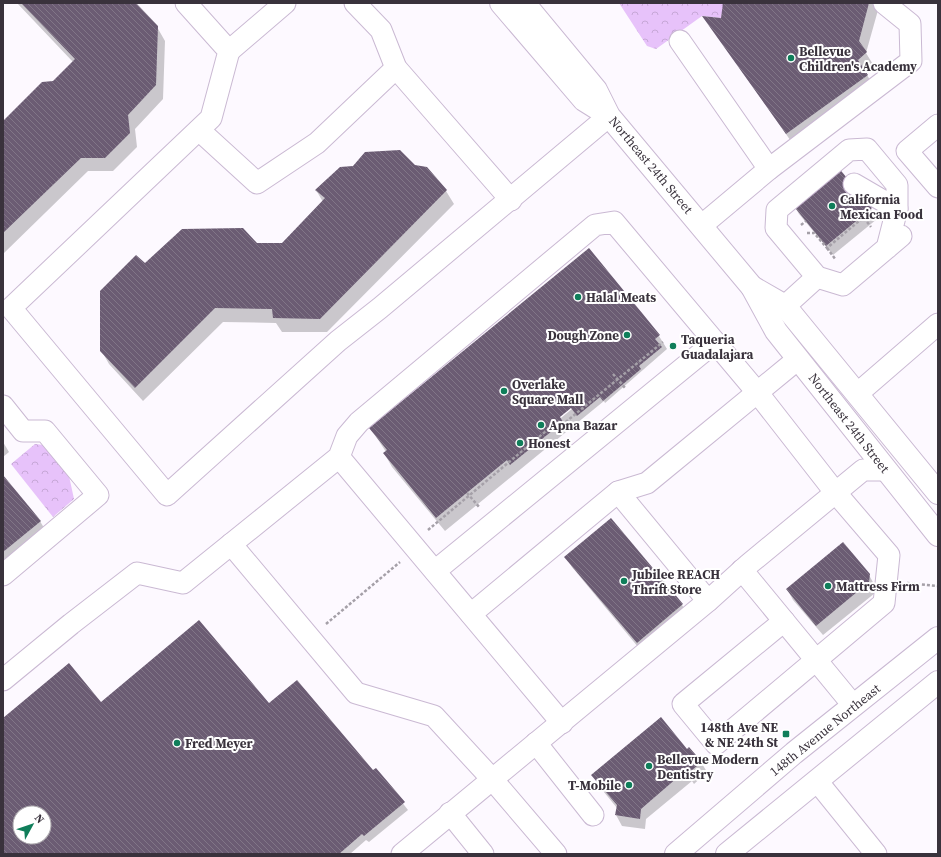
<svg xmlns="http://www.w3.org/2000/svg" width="941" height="857" viewBox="0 0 941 857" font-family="'Source Serif 4',serif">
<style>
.park{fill:url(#park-crowns)}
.shadow{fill:#0003;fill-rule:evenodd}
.building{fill:url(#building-back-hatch);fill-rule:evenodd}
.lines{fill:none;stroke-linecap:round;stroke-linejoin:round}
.minor-casing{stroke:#cab9d3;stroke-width:23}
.major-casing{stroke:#cab9d3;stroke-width:24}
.path{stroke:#a5a0a8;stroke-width:2.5;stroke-dasharray:3 2;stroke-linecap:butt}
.minor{stroke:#fff;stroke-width:21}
.major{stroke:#fff;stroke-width:22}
.poi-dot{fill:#0f7e5a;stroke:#fff;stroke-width:1.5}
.labels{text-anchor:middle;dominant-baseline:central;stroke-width:4;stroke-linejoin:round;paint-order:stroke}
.poi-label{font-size:13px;font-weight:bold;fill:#39323c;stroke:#fff;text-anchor:start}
.street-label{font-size:13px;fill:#39323c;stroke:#fff}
</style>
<defs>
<pattern id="park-crowns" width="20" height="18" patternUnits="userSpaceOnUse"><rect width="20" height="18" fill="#e7c2fa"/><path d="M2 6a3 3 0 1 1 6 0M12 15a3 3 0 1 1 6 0" fill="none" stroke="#c7a7d7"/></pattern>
<pattern id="building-back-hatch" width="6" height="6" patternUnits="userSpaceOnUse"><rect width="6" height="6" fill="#6b5c73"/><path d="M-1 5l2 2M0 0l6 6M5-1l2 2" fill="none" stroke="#817687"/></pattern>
</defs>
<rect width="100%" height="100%" fill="#fdf9ff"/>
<g class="park">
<path d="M619,3H724L721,18L702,16L656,49L647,46Z"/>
<path d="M35,444L44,445L69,476L74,499L53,517L11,464Z"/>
</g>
<g class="shadow">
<path d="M17,3H135L157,27L165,41L163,99L135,129L137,147L113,171H88L3,254V123L54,82L73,62Z"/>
<path d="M724,3H880L866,53L874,66L866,73L875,89L795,147L704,17L722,19Z"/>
<path d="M415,166L426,168L446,191L454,204L327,332H282L276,323L223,322L143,401L109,364L101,350L145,265L257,244H282L323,202L316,190Z"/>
<path d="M793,204L871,209L877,219L833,255L799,214Z"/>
<path d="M589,250L659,336L667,349L605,403L604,401L445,531L392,467L384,453L386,452L371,429ZM605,379L607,380L516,455L515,453Z"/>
<path d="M3,442L9,452L3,457Z"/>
<path d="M3,476L40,521L48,535L3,572Z"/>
<path d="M611,519L682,605L688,615L643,653L572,567L566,557Z"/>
<path d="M869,575L875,586V593L823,635L793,600L787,589Z"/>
<path d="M101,703L269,704L373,771L376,769L408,810L369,842L366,840L350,854H3V719ZM20,813H44V837H20Z"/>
<path d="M687,751L701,762L707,772L694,784L692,781L646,819L645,829L622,826L616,815L617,808L599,786L593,776Z"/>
</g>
<g class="building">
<path d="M21,3H136L158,26L156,85L128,115L130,133L105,158H81L3,233V121L42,82L53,81L75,59Z"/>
<path d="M723,3H869L859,41L867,52L858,60L868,75L786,134L702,16L721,18Z"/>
<path d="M400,150L415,165L427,167L447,190L320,319L273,318L272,309L215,308L135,388L100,351V291L136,255L145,263L182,229L243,228L257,243H282L325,198L315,190L340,167L353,166L365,152Z"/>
<path d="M837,166L872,208L826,246L792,204Z"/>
<path d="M589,248L660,335L655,339L662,347L639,366L641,369L603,401L600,397L577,416L571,408L560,417L563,422L510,465L507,460L436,518L383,453L387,450L369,428Z"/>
<path d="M3,475L41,521L3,552Z"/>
<path d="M611,518L683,604L637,643L564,557Z"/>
<path d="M843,542L870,574L869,582L816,626L786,589Z"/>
<path d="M199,620L269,703L297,680L373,770L376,768L405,802L364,836L362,834L339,854H3V718L69,663L101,702ZM20,813H44V837H20Z"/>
<path d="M661,717L687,749L689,747L702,762L687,774L685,771L641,809L640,819L615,815L617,805L591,775Z"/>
</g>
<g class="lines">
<defs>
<g id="minor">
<path d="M186,3L229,51L211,118L11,308L167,495L338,341L380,308L609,116"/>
<path d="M355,3L381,30L396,68L511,200"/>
<path d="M680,41L769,169L701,226"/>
<path d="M229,51L285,3"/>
<path d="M938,125L907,151L938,187"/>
<path d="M199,130L257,183L317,143L396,68"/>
<path d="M769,169L911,61L910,24L884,3"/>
<path d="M854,184L897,209"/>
<path d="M887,248L897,209V185L867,149L849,150L777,210L776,228L817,277L843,285L901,236"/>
<path d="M785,306L817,277"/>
<path d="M857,394L938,324"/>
<path d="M3,406L23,431H45L98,495L3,575"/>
<path d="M339,457L562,723"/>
<path d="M618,492L708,601"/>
<path d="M231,544L356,693L434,716L492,779L556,854"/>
<path d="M742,570L853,705"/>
<path d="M435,571L715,342"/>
<path d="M471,614L618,492L647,483L798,359"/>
<path d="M3,680L71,624L137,573L183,583L339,457L347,436L359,422L595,225L614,222L757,392L835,492L889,555L884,603L716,744L683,704L784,621"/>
<path d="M536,743L593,815"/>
<path d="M817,781L876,854"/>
<path d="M450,813L483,854"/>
<path d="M402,854L708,601L749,564L863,470H886"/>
</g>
<g id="major">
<path d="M501,3L584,100L608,115"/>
<path d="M524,3L596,90L609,116L752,287L776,331L938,535"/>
<path d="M752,287L785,306L938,493"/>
<path d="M676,854L794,753L938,638"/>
<path d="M727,854L938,682"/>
</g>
</defs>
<use href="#minor" class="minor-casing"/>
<use href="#major" class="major-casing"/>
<g class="path">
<path d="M864,218L871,227"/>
<path d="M801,225L806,221"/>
<path d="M807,233H814L827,248L859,221L867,216"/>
<path d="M827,248L836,260"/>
<path d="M613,374L626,389"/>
<path d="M467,493L480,508"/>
<path d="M428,530L558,421L562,425L663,342"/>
<path d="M907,583L938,586"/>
<path d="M326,624L400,562"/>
</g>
<use href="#minor" class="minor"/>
<use href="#major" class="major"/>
</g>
<g class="poi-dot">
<circle cx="791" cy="58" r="4"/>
<circle cx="832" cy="206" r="4"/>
<circle cx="578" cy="297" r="4"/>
<circle cx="627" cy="335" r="4"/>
<circle cx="673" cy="346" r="4"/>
<circle cx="504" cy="391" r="4"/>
<circle cx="541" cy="425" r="4"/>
<circle cx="520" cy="443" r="4"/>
<circle cx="624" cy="581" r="4"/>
<circle cx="828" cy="586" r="4"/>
<rect x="782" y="730" width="8" height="8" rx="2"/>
<circle cx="177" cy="743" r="4"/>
<circle cx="649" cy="766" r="4"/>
<circle cx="629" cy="785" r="4"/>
</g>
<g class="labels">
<g class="poi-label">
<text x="799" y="51">Bellevue<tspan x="799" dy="15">Children's Academy</tspan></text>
<text x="840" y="199">California<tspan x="840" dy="15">Mexican Food</tspan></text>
<text x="586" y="297">Halal Meats</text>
<text x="619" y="335" text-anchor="end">Dough Zone</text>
<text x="681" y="339">Taqueria<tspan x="681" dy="15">Guadalajara</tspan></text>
<text x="512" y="384">Overlake<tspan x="512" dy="15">Square Mall</tspan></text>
<text x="549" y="425">Apna Bazar</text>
<text x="528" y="443">Honest</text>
<text x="632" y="574">Jubilee REACH<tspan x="632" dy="15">Thrift Store</tspan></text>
<text x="836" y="586">Mattress Firm</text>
<text x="778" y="727" text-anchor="end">148th Ave NE<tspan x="778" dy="15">&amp; NE 24th St</tspan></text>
<text x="185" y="743">Fred Meyer</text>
<text x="657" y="759">Bellevue Modern<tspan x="657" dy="15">Dentistry</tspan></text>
<text x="621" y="785" text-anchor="end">T-Mobile</text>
</g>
<g class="street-label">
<text transform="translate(651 165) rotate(50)">Northeast 24th Street</text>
<text transform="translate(849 423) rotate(52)">Northeast 24th Street</text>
<text transform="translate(825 730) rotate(-39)">148th Avenue Northeast</text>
</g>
</g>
<rect width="941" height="857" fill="none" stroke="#39323c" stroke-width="8"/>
<g transform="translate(32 825) rotate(50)"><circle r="19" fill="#ffffff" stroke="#b0adb1"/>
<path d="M0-3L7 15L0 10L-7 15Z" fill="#0f7e5a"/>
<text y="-6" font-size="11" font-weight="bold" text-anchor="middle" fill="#39323c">N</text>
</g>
</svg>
